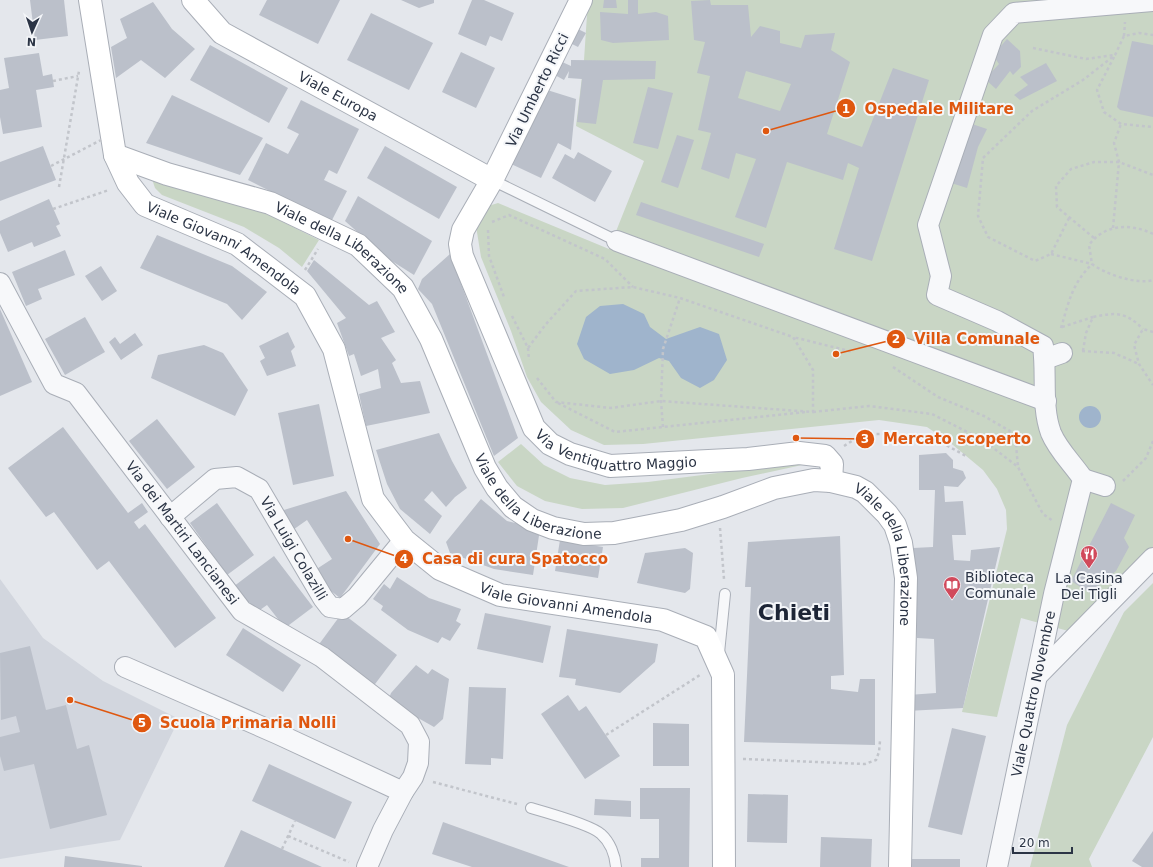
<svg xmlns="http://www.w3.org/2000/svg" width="1153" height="867" viewBox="0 0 1153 867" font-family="'DejaVu Sans',sans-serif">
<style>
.built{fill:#d2d6de}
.green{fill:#c9d6c5}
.water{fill:#9fb4cc}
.building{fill:#bbc0ca;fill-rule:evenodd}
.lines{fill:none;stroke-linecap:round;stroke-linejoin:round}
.lane-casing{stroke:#a9aeb7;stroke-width:12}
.street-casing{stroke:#a9aeb7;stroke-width:22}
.secondary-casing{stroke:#a9aeb7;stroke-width:24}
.path{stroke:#c2c5cb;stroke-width:2.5;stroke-dasharray:3 3;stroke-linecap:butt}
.lane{stroke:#f7f8fa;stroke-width:10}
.street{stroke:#f7f8fa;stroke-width:20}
.secondary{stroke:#fff;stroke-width:22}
.path-bridge{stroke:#c2c5cb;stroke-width:2.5;stroke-dasharray:3 3;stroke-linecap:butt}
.labels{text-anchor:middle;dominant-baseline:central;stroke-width:4;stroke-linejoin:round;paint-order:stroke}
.street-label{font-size:14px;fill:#2b3445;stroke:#f4f6f9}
.poi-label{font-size:14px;fill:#2b3445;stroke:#f4f6f9;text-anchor:start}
.town-label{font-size:22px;font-weight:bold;fill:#1d2536;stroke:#f4f6f9}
.leader{fill:none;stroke:#df570f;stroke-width:1.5}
.callout-dot{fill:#df570f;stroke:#f4f6f9;stroke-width:1.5}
.mark-label{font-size:12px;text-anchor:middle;font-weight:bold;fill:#fff}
.callout-label{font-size:15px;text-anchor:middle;font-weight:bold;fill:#df570f;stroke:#f4f6f9;stroke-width:4;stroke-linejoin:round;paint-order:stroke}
</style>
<rect width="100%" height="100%" fill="#e4e7ec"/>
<path class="built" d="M0,579L43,638L103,681L179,719L120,840L0,859Z"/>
<g class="green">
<path d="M588,0H1153V550L1072,632L1021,618L997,717L962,712L1007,529L1006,510L997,489L983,470L953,445L927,427L879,420L643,444L604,445L571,430L541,402L527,377L511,331L481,257L476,226L485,207L498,203L609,249L644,161L576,126L584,60Z"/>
<path d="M152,179L265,213L319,240L302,267L279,248L244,227L162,195L155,188Z"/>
<path d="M521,444L544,465L570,478L605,485L648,482L795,463L802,465L742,478L623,508L582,509L545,501L517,486L498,462Z"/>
<path d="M1153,583V737L1089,859L1092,867H1030L1067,725L1124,612Z"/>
</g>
<g class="water">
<path d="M623,304L644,314L650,327L666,339L700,327L719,334L727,360L714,380L700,388L681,378L669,361L659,358L634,370L610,374L584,359L577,344L586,317L600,306Z"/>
<circle cx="1090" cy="417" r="11"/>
</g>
<g class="building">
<path d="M30,0H64L68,36L35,40Z"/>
<path d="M267,0H340L318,44L259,15Z"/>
<path d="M401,0H434V3L419,8Z"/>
<path d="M472,0H484L514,13L502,41L490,36L486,46L458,34Z"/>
<path d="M604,0H616L617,8H603Z"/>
<path d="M628,0H638V14L656,12L668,16L669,40L613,43L601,40L600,12L628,14Z"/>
<path d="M710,0L711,5H748L751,37L760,26L780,31V43L801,48L805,35L835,33L831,50L850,62L827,134L862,147L893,68L929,80L872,261L834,249L859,168L848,163L843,180L787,162L766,228L735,217L756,159L736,153L729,179L701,169L711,133L698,130L710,76L697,73L705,42L694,40L691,1ZM746,71L791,84L780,111L738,98Z"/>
<path d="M153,2L172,29L195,49L165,78L141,60L116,78L111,47L127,38L120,19Z"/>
<path d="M371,13L433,43L409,90L347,60Z"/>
<path d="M576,28L586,33L578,47L568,42Z"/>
<path d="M1007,39L1020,51L1021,67L1013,75L1010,71L996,89L985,79L999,64L993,55Z"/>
<path d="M1132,41L1153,45V117L1120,110L1117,107Z"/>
<path d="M210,45L288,88L269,123L190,80Z"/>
<path d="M461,52L495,68L476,108L442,92Z"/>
<path d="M39,53L43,76L52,74L54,87L36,90L42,127L3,134L0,117V90L9,88L4,58Z"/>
<path d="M571,60L656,61L655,79L603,80L596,124L577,122L582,79L568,78L569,71L564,80L553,74L560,61L571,66Z"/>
<path d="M1046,63L1057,81L1020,100L1014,95L1028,85L1020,77Z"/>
<path d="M648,87L673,93L658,149L633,143Z"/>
<path d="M544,89L576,99L571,150L558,143L541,178L509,163Z"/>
<path d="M172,95L263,138L240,175L146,143Z"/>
<path d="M301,100L359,129L337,174L329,170L324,180L347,191L331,222L248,180L266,143L288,154L299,134L287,128Z"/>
<path d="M969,123L987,129L978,147L967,188L948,182Z"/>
<path d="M677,135L694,140L678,188L661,182Z"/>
<path d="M43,146L56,180L0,201V162Z"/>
<path d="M385,146L457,187L439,219L367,178Z"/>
<path d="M578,152L612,171L595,202L552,178L565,154L574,159Z"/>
<path d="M358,196L432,241L414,275L387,258L345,221Z"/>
<path d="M49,199L60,224L56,226L61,236L34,247L32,242L8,252L0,233V221Z"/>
<path d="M641,202L764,244L759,257L636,215Z"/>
<path d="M157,235L232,266L267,292L242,320L227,304L140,268Z"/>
<path d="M65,250L75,275L38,289L42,299L26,306L12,272Z"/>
<path d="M450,254L518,438L494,456L432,304L418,289L422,279Z"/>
<path d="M314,260L369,305L377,301L395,332L381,338L396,360L392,363L401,383L420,381L430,413L366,426L359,394L381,388L378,369L361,376L354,354L349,356L337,323L346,318L307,271Z"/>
<path d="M101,266L117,291L102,301L85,276Z"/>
<path d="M0,309L32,382L0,396Z"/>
<path d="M85,317L105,352L65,375L45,339Z"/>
<path d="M288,332L295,347L291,351L296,366L267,376L260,361L265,358L259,346Z"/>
<path d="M135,333L143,345L121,360L109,342L115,337L120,344Z"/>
<path d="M204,345L223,353L248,390L235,416L151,378L158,355Z"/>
<path d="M319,404L334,476L293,485L278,413Z"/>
<path d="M157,419L195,467L167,489L129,441Z"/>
<path d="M63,427L128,513L142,503L148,512L134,522L139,529L145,524L216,618L175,648L109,561L97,570L54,512L46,517L8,468Z"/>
<path d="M439,433L452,461L467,488L455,497L446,507L432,491L424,500L442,516L430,534L400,509L387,484L376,450Z"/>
<path d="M946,453L953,460V468L963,471L966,478L958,487L944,486L945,502L963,501L966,535H952L954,560L970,561L971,550L1000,547L963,708L907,711L908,695L936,693L934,639L917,638L913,548L933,547L935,490H919V455Z"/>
<path d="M346,491L380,544L340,598L326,587L312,572L332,559L307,520L287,534L274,513Z"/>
<path d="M481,499L507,521L540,529L533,575L494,569L450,553L446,542Z"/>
<path d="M217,503L254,555L227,575L190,523Z"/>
<path d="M1111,503L1135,515L1124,538L1129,547L1116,571L1090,593L1071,581Z"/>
<path d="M840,536L844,675L831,676V689L858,692L860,679H875V745L744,742L751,587H745L748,542Z"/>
<path d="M560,540L603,547L598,578L555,571Z"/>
<path d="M685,548L693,553L690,589L685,593L637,583L645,553Z"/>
<path d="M274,556L313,607L285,628L267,605L257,612L249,602L242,608L229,590Z"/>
<path d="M397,577L429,598L461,609L456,621L461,624L450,641L442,637L438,643L408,630L381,610L383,606L373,599L384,584L390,589Z"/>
<path d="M342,613L397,655L372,688L317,647Z"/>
<path d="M485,613L551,626L543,663L477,649Z"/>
<path d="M243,628L301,665L283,692L226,655Z"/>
<path d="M567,629L658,644L655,662L620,693L575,685L576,679L559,677Z"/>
<path d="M30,646L46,710L66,705L77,749L89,745L107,815L50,829L34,764L4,771L0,756V737L20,732L16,716L1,720L0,653Z"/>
<path d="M416,665L428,674L432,669L449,679L443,719L434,727L388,701L391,693Z"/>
<path d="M469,687L506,688L503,759L491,758V765L465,764Z"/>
<path d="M568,695L579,711L586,706L620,756L585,779L541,714Z"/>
<path d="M653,723L689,724V766H653Z"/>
<path d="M952,728L986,736L962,835L928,827Z"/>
<path d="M269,764L352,802L335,839L252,801Z"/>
<path d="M640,788H690L689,867H641V858H659V819H640Z"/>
<path d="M748,794L788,795L787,843L747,842Z"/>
<path d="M595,799L631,801V817L594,815Z"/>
<path d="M443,822L569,867H472L432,854Z"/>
<path d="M241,830L282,849L322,867H224Z"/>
<path d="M1153,831V867H1142L1132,861Z"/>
<path d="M821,837L872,839L871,867H820Z"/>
<path d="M65,856L142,866V867H64Z"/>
<rect x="908" y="859" width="52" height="8"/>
</g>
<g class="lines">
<defs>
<g id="lane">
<path d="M492,180L617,241"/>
<path d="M719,653L725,594"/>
<path d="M531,808C545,812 592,825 601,834C610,842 615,855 616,867"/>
</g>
<g id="street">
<path d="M617,241L1046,401"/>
<path id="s1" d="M0,283L54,384L76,393L242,611L322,657L410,725L419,742L418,763L413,777L403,792L383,830L367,867"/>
<path d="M1045,359L1062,353"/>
<path d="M1083,479L1105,486"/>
<path id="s2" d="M170,517L215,479L237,477L259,489L323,598L330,607L343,609L357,597L404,540"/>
<path d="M125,667L278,734L403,792"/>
<path d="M1037,676L1153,558"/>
<path id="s3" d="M997,867L1054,594L1083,479C1073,464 1058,450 1051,433C1041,406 1047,374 1043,346L997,321L937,295L941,276L928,225L993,35L1014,13L1153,1"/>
</g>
<g id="secondary">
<path id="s4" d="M90,0L115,155L128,183L145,205L237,244L305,296L334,349L373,499L404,540L440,569L500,595L663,620L706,637L723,675L724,867"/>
<path id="s5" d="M193,0L222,33L492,180"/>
<path id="s6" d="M581,0L492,180L463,230L460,244L462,256L534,428L550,444L570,454L610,466L748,459L799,453L825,456L832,464L831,481"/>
<path id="s7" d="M115,155L167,174L270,203L358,245L403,288L431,339L485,468L497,488L513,507L532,520L553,528L584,534L614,533L681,520L723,507L774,488L814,480L831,481L856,487L865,492L887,514L895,525L901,543L906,578L900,867"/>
</g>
</defs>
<use href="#lane" class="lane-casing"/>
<use href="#street" class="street-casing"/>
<use href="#secondary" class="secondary-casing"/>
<g class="path">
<path d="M1124,36L1125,22"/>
<path d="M1033,48L1086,59L1114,55"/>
<path d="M1114,57L1097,90L1104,112L1121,124L1153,127"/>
<path d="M53,81L78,76"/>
<path d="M59,187L79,71"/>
<path d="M53,209L109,190"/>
<path d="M1069,218L1051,254L1035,261L988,237L978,216L983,158L1032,111L1083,80L1115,55L1124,36L1139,33L1153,35"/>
<path d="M492,222L509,215L605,259L633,287"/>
<path d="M1113,228L1119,162L1114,143L1121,124"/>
<path d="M488,230L489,256L504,297"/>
<path d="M1153,234C1131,223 1104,224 1089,245L1092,264C1105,274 1137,285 1153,280"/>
<path d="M1094,238L1057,207L1056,186L1071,169L1094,162H1119L1153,175"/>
<path d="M1051,254L1092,264"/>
<path d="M305,270L318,249"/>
<path d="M512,316L528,348L546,324L576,291L633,287L680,298"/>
<path d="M1062,327L1093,317"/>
<path d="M1061,328C1069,301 1072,284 1092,264"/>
<path d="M1153,332L1143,329L1134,345L1139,364L1153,385"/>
<path d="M528,348L529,360"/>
<path d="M1082,351L1114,353L1139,364"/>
<path d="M1083,351L1086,333L1093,317C1116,312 1126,312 1143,329"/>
<path d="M893,367L938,397L984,416L1015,434L1018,467"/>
<path d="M537,378L556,402L611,408L661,401L813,412V370L793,337L853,352"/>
<path d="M558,403L615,432L806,412"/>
<path d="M813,412L869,406L932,414L983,440L1018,467L1043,514L1053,521"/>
<path d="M663,427L661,401L663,349L680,298L793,337"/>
<path d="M844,446L863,434H886L937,440L966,456"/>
<path d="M1123,481L1146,458L1153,441"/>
<path d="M720,528L724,579"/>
<path d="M606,735L700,675"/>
<path d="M743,759L865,764L876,760L879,752L880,741"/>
<path d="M433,782L517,804"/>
<path d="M288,836L349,862"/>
<path d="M282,849L295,821"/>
</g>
<use href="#lane" class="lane"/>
<use href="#street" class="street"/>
<use href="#secondary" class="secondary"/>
<path class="path-bridge" d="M51,166L101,140"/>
</g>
<defs>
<symbol id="restaurant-pin" viewBox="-11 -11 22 30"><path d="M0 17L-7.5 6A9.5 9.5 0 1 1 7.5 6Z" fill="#d1495b" stroke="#f4f6f9"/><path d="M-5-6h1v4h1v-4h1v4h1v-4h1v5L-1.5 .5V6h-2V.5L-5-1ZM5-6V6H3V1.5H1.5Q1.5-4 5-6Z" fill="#fff"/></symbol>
<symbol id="library-pin" viewBox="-11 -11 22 30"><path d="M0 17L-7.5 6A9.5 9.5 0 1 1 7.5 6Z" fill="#d1495b" stroke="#f4f6f9"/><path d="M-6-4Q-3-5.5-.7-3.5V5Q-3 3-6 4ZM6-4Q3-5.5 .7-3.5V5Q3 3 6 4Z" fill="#fff"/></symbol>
</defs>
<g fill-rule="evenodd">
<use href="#restaurant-pin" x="1079" y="544" width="20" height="27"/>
<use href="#library-pin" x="942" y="575" width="20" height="27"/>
</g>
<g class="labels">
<g class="street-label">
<text transform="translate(537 90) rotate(-64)">Via Umberto Ricci</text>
<text stroke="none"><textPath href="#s5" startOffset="176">Viale Europa</textPath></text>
<text stroke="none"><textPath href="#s4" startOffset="306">Viale Giovanni Amendola</textPath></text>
<text stroke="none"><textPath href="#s7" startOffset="248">Viale della Liberazione</textPath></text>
<text stroke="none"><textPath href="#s6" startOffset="561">Via Ventiquattro Maggio</textPath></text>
<text stroke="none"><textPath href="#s7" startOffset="584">Viale della Liberazione</textPath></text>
<text stroke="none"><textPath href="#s1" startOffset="314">Via dei Martiri Lancianesi</textPath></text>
<text stroke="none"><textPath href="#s2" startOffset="175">Via Luigi Colazilli</textPath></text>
<text stroke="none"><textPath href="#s7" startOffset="1004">Viale della Liberazione</textPath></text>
<text stroke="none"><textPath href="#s4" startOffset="846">Viale Giovanni Amendola</textPath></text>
<text stroke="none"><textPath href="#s3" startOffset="177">Viale Quattro Novembre</textPath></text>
</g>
<g class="poi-label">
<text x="965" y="577">Biblioteca<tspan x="965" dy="16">Comunale</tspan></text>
<text x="1089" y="578" text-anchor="middle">La Casina<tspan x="1089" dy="16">Dei Tigli</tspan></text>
</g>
<g class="town-label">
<text x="794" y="612">Chieti</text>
</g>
</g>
<path class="leader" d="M766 131L846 108M836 354L896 339M796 438L865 439M348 539L404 559M70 700L142 723"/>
<g class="callout-dot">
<circle cx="766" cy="131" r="4"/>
<circle cx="836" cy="354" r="4"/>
<circle cx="796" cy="438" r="4"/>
<circle cx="348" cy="539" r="4"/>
<circle cx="70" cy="700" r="4"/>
<circle cx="846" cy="108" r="10"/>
<circle cx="896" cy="339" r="10"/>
<circle cx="865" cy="439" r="10"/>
<circle cx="404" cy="559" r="10"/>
<circle cx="142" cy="723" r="10"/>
</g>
<g class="mark-label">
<text x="846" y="113">1</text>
<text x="896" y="343">2</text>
<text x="865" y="443">3</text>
<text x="404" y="563">4</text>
<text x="142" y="727">5</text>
</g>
<g class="callout-label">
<text x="939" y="114">Ospedale Militare</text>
<text x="977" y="344">Villa Comunale</text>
<text x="957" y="444">Mercato scoperto</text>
<text x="515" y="564">Casa di cura Spatocco</text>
<text x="248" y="728">Scuola Primaria Nolli</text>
</g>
<g transform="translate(32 32) rotate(183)" stroke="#f4f6f9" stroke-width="3" paint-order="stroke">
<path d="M0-3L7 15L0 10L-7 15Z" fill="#2b3445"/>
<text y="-6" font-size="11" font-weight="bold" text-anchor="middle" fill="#2b3445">N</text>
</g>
<path d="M1013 847v6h59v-6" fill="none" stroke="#2b3445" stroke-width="2"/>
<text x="1019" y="847" font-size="12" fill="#2b3445" stroke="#f4f6f9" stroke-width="3" paint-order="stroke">20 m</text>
</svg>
